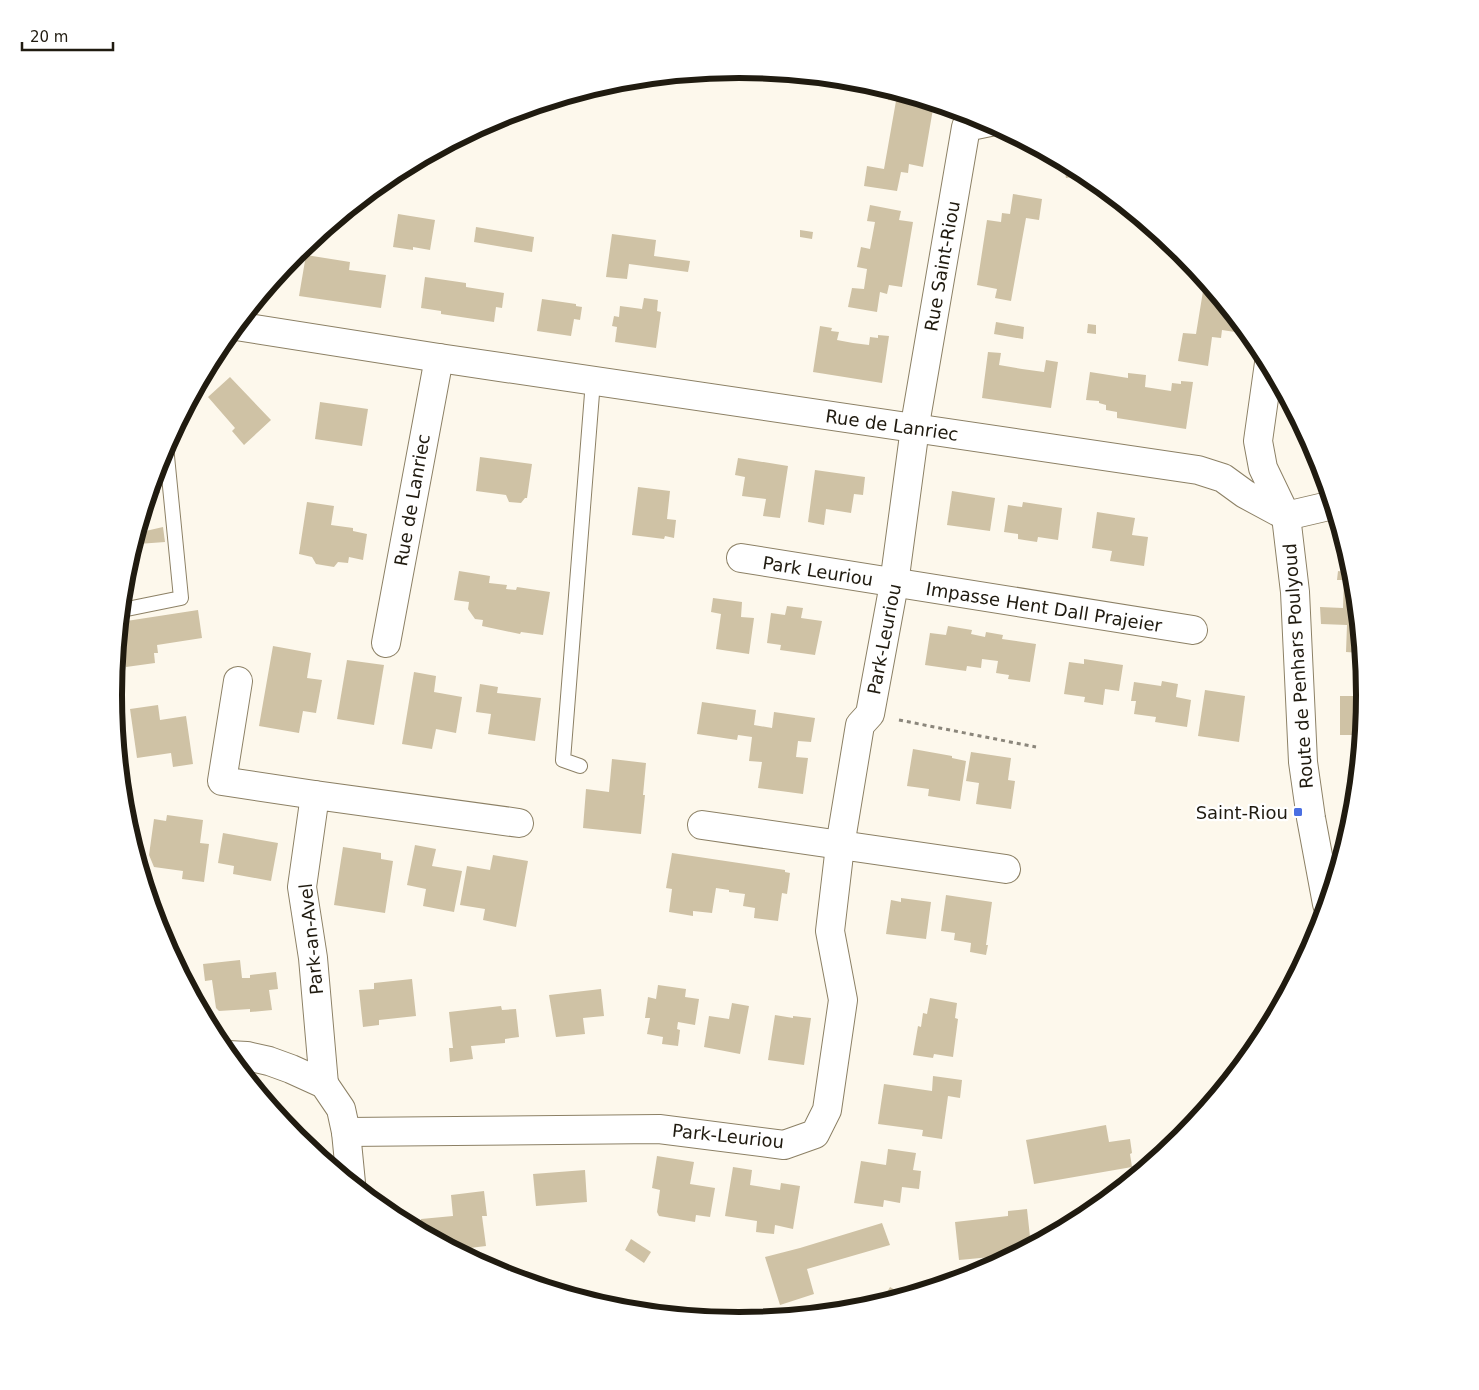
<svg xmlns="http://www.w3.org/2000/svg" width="1479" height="1390" viewBox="0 0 1479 1390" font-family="'DejaVu Sans',sans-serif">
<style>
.building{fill:#cfc2a5}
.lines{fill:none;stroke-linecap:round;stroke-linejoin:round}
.service-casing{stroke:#8c8065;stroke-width:16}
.minor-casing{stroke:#8c8065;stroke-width:30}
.path{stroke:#8b867b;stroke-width:3;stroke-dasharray:4 4;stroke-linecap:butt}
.service{stroke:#fff;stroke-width:14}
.minor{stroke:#fff;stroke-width:28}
.poi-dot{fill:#4a6fe2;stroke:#fff;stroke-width:2}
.labels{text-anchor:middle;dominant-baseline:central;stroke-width:4.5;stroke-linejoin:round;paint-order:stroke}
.street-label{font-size:18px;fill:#201b10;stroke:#fff}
.poi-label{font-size:18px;fill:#201b10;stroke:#fff;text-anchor:end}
.rim{fill:none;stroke:#201b10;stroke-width:6}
</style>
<rect width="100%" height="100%" fill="#fdf8ec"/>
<g class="building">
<path d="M889,89L934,103L923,167L909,164L908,173L901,172L897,191L864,186L867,166L884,169L896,101L888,100Z"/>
<path d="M1063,161L1088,174V175L1066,178Z"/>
<path d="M1013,194L1042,199L1039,220L1026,218L1011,301L995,298L997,289L977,285L987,220L1001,222L1002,213L1010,214Z"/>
<path d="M870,205L901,211L899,220L913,222L902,287L889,285L887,294L880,292L877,312L848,307L852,288L864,289L867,269L857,267L861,247L870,249L875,222L867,221Z"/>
<path d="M398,214L435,220L430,250L413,247V250L393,247Z"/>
<path d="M476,227L534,237L532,252L474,242Z"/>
<path d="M800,230L813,232L812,239L800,237Z"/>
<path d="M612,234L656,240L654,256L690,261L688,272L629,264L627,279L606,277Z"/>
<path d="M306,255L350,262L349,270L386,275L381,308L299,296Z"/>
<path d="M425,277L466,283V287L504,293L502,308L496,307L494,322L441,314V311L421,308Z"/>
<path d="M1205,279L1237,319L1235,332L1222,330L1221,338L1212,337L1208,366L1178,361L1183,333L1196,334Z"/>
<path d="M644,298L658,300L657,311L661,312L656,348L615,342L617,327L612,326L614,316L619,317L620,306L642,309Z"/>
<path d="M542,299L576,304V306L582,307L580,320L574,319L571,336L537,331Z"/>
<path d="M996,322L1024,327L1023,339L994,334Z"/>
<path d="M1088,324L1096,325V334L1087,333Z"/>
<path d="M820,326L832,328L831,331L839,332L837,340L853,343L869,345L870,337L878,338V335L889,336L882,383L813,372Z"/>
<path d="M988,352L1001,353L999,365L1022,369L1044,372L1046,360L1058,362L1051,408L982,398Z"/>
<path d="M1090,372L1128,378V373L1146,375L1145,387L1171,391L1172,383L1181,384V381L1193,382L1186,429L1117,418V412L1106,410V405L1099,403V401L1086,400Z"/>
<path d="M230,377L271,420L244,445L232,431L235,428L208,397Z"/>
<path d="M320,402L368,409L362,446L315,439Z"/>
<path d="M1297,415L1313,445L1314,449L1301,447L1303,433L1294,432Z"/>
<path d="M480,457L532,464L527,498H525L521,503L509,502L506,495L476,491Z"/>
<path d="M738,458L788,466L780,518L763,516L766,499L742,496L745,477L735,475Z"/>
<path d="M157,468L160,493L149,496V495Z"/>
<path d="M815,470L865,477L863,495L854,494L851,513L826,509L824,525L808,522Z"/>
<path d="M638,487L670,491L667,519L676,520L674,538L665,536L664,539L632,535Z"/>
<path d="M952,491L995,498L990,531L947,525Z"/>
<path d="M307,502L334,506L331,525L353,528V531L367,534L363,560L349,557L348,563L338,562L334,567L316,564L312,557L299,554Z"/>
<path d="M1023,502L1062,508L1058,540L1038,537L1037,542L1018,539V534L1004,532L1008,505L1022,507Z"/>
<path d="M1097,512L1135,518L1132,535L1148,537L1144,566L1110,561L1112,551L1092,548Z"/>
<path d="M163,527L165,542L138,544L136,538L137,533Z"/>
<path d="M1346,554H1348L1354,573L1357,609L1348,608V614H1358L1361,653L1346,652L1347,625L1321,624L1320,607L1343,608L1344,580H1337L1338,571L1344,572Z"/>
<path d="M459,571L490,576L489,583L507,585L506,589L516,590L517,587L550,592L543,635L521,632L520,634L482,626L483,620L475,619L468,609L469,602L454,600Z"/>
<path d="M713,598L742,602L741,617L754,618L749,654L716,649L721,614L711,612Z"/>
<path d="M787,606L803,608L801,618L822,621L815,655L780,650L781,645L767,643L771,613L785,615Z"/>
<path d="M198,610L202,638L157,645L158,653H154L155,663L126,667L125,661L116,662L120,622Z"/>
<path d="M948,626L972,630L971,634L985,637L986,632L1003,635L1002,639L1036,644L1030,682L1008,679L1009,675L996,673L998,661L982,659L981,668L967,666L966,671L925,665L930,633L946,635Z"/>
<path d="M273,646L311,653L307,678L322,680L316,713L303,711L299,733L259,726Z"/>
<path d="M1084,659L1123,665L1119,691L1105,689L1103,705L1084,702L1085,697L1064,694L1069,662L1084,664Z"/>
<path d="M347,660L384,665L374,725L337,719Z"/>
<path d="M414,672L436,676L434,692L462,697L456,733L436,729L432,749L402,744Z"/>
<path d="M1162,681L1178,684L1176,697L1191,700L1187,727L1155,722L1156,717L1134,714L1136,701H1131L1134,682L1161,686Z"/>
<path d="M480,684L498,687L497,693L541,698L535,741L488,734L491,714L476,712Z"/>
<path d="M1205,690L1245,696L1239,742L1198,736Z"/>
<path d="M1340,696H1366L1362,735H1340Z"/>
<path d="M702,702L756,710L754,725L772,728L774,712L815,718L811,742L798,741L796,757L808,758L803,794L758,788L762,762L749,761L752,737L738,735L737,740L697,734Z"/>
<path d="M158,705L160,720L186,716L193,764L173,767L171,753L137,758L130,709Z"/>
<path d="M913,749L952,756V758L966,761L960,801L928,796L929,789L907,786Z"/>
<path d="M971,752L1011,758L1008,780L1015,781L1011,809L976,804L979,783L966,781Z"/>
<path d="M612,759L646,763L643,795H645L641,834L583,828L586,789L609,792Z"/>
<path d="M167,815L203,820L200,843L209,844L204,882L182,879L183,871L154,867L149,855L154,819L166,821Z"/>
<path d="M223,833L278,843L271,881L233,874L234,866L218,863Z"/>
<path d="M415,845L436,849L432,866L462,871L454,912L423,906L426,889L407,885Z"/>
<path d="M343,847L381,853V859L393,861L385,913L334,905Z"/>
<path d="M672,853L785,870V872L790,873L787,894L782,893L778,921L754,918L755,908L743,906L745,894L729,892V890L716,888L712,913L693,911V916L669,912L672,889L666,888Z"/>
<path d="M493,855L528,861L516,927L483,920L485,909L460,905L467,866L490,870Z"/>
<path d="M946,895L992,902L986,945H988L986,955L970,952L971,943L954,940L955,933L941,931Z"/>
<path d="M901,898L931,902L926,939L886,934L891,900L901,902Z"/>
<path d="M240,960L242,978H250V975L276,972L278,989L269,990L272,1010L250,1012V1009L219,1011L216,1008L212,980L205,981L203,964Z"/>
<path d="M412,979L416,1016L379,1020V1025L363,1027L359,990L374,989V983Z"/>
<path d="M658,985L686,989L685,997L699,999L695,1025L678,1022L677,1029L680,1030L678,1046L662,1044L663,1037L647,1034L650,1018H645L648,997L656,999Z"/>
<path d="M601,989L604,1016L583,1018L585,1034L556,1037L549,995Z"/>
<path d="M930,998L957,1003L955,1018L958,1019L953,1057L934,1054L933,1058L913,1055L918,1026L921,1027L923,1013L927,1014Z"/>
<path d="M732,1003L749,1006L740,1054L704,1047L709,1016L729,1019Z"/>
<path d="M501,1006L502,1010L516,1009L519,1037L505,1039V1043L471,1046L473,1059L450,1062L449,1048H453L449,1012Z"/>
<path d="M775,1015L793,1018V1016L811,1018L804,1065L768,1060Z"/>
<path d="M933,1076L962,1080L960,1098L948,1096L942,1139L922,1136L923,1130L878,1124L884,1084L932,1091Z"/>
<path d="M1106,1125L1109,1142L1130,1139L1132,1153L1130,1154L1132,1167L1034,1184L1026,1140Z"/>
<path d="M888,1149L916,1153L913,1170L921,1171L919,1189L902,1187L900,1203L884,1200L883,1207L854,1203L861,1161L886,1165Z"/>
<path d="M657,1156L694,1162L690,1184L715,1188L710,1217L696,1215L695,1222L659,1216L657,1212L660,1190L652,1188Z"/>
<path d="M733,1167L752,1170L750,1185L780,1190L781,1183L800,1186L793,1229L775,1225L774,1234L756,1232L757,1221L725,1216Z"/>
<path d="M585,1170L587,1202L536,1206L533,1174Z"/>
<path d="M484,1191L487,1216H482L486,1246L470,1248V1250L459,1252L422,1232L421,1219L453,1216L451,1195Z"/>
<path d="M1027,1209L1031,1246L1026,1249L1013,1250V1255L959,1260L955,1222L1008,1216V1211Z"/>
<path d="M882,1223L890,1245L807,1269L814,1294L780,1305L765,1257L800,1248Z"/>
<path d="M631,1239L651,1252L644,1263L625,1250Z"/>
<path d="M890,1287L905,1296L881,1303Z"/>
</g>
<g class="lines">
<defs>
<g id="service">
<path d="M122,610L181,598L166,446"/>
<path d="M580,766L563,760L593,381"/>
</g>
<g id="minor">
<path d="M236,326L439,358L1198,470L1223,478L1245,494L1286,516L1333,505"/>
<path d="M1269,363L1258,441L1263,468L1286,516L1295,592L1303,762L1311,818L1327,904"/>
<path d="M741,558L1193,630"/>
<path d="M386,643L439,358"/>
<path d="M238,681L222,781L315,795"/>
<path d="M702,825L1006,869"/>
<path d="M228,1055L247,1056L269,1061L291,1069L324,1084L341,1109L346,1132L351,1183"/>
<path d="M324,1084L313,958L302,887L315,795L519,823"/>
<path d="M346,1132L659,1129L784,1145L815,1134L827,1110L843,1000L830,931L840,846L860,725L870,714L894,584L917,413L966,127L990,122"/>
</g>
</defs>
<use href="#service" class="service-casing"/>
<use href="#minor" class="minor-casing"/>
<path class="path" d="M899,720L1036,747"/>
<use href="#service" class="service"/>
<use href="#minor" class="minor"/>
</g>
<rect class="poi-dot" x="1293" y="807" width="10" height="10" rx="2.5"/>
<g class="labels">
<g class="street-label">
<text transform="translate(942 266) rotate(-80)">Rue Saint-Riou</text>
<text transform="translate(892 425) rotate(8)">Rue de Lanriec</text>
<text transform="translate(412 500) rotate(-80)">Rue de Lanriec</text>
<text transform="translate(818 571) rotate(9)">Park Leuriou</text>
<text transform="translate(1044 607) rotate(9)">Impasse Hent Dall Prajeier</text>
<text transform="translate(884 639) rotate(-79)">Park-Leuriou</text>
<text transform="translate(1298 666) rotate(-94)">Route de Penhars Poulyoud</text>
<text transform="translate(311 939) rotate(-96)">Park-an-Avel</text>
<text transform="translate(728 1136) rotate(6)">Park-Leuriou</text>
</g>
<g class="poi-label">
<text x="1288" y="812">Saint-Riou</text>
</g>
</g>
<path d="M0 0H1479V1390H0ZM122 695a617 617 0 1 1 1234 0a617 617 0 1 1-1234 0Z" fill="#fff" fill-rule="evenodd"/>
<path class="rim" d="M122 695a617 617 0 1 1 1234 0a617 617 0 1 1-1234 0Z"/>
<path d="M22 42v8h91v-8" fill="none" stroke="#201b10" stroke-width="2.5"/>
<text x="30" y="42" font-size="15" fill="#201b10" stroke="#ffffff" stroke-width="4" paint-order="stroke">20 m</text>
</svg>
